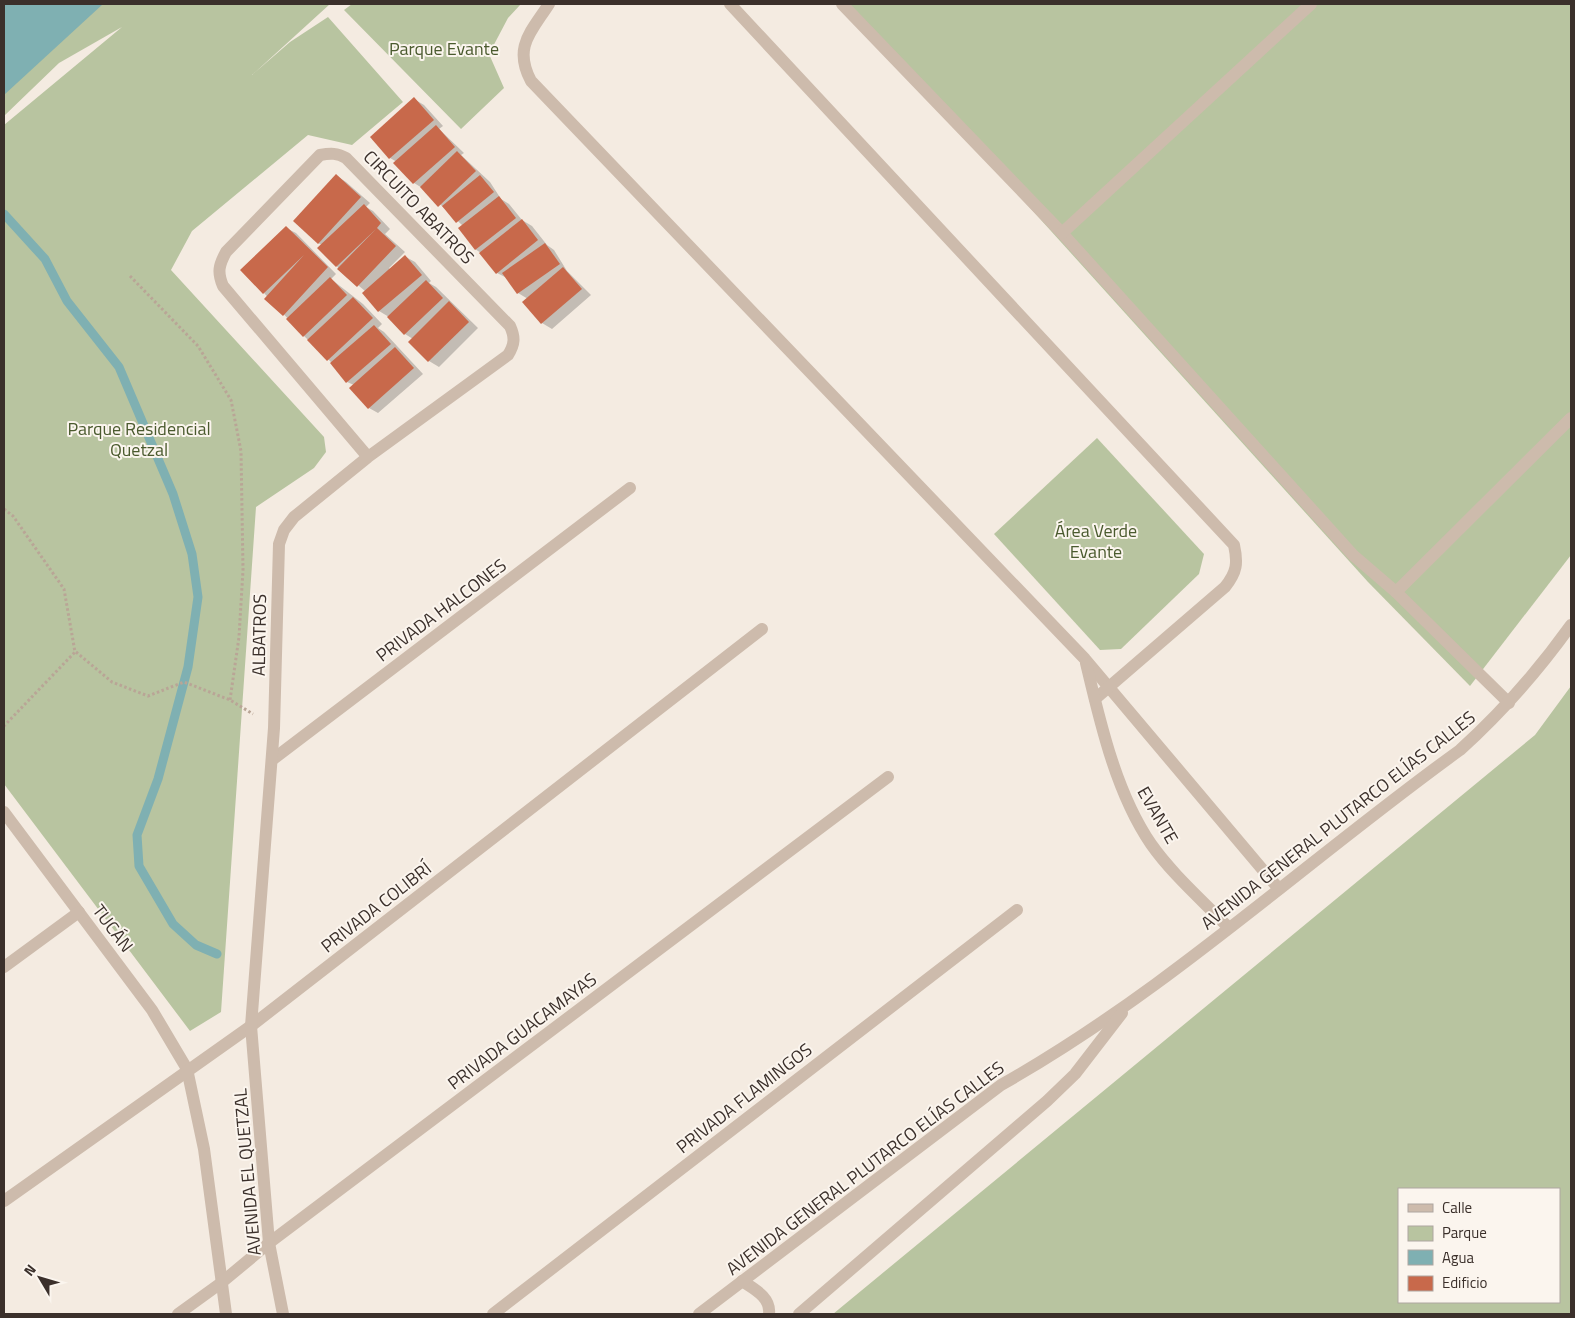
<svg xmlns="http://www.w3.org/2000/svg" width="1575" height="1318" viewBox="0 0 1575 1318" font-family="'Titillium Web',sans-serif">
<style>
.green{fill:#b8c4a0;fill-rule:evenodd}
.water{fill:#7fb0b2}
.shadow{fill:#0003}
.lines{fill:none;stroke-linecap:round;stroke-linejoin:round}
.stream{stroke:#7fb0b2;stroke-width:9}
.building{fill:#c8694b}
.path{stroke:#b9a596;stroke-width:3;stroke-dasharray:2.5 2.5;stroke-linecap:butt}
.minor{stroke:#cdbbac;stroke-width:12}
.labels{text-anchor:middle;dominant-baseline:central;stroke-width:4;stroke-linejoin:round;paint-order:stroke}
.park-label{font-size:18px;fill:#4a5a2e;stroke:#fbf5ee}
.street-label{font-size:18px;fill:#3b302b;stroke:#fbf5ee}
</style>
<rect width="100%" height="100%" fill="#f4ebe1"/>
<g class="green">
<path d="M4,4H330L252,75L290,42L328,17L403,102L352,145L308,135L192,231L171,270L324,437L326,452L314,468L256,507L221,1012L190,1031L4,784V125L122,27L59,63L4,116Z"/>
<path d="M352,4H521L508,18L489,54L504,88L461,129L344,10Z"/>
<path d="M846,4H1571V555L1470,686L1368,582Z"/>
<path d="M1097,438L1204,554L1199,574L1121,649L1100,650L994,534Z"/>
<path d="M1571,686V1314H833L1535,735ZM1559,1189V1302H1399V1189Z"/>
</g>
<path class="water" d="M4,4H103L4,95Z"/>
<g class="shadow">
<path d="M414,99L424,105L443,126L439,129L464,153L461,155L490,182L501,199L509,204L522,220L532,226L547,245L554,250L567,271L591,295L552,329L542,323L528,299L518,293L507,278L497,273L481,253L475,249L463,226L424,189L414,183L397,162L390,158L371,137Z"/>
<path d="M337,176L346,182L370,203L366,207L373,211L390,229L385,234L405,252L389,268L391,270L406,257L415,262L431,281L429,283L436,287L478,328L439,367L429,361L410,342L413,339L405,334L389,317L379,311L365,291L339,269L322,245L318,243Z"/>
<path d="M286,228L296,233L336,274L331,279L363,304L382,324L378,328L384,332L423,374L378,413L369,408L354,385L347,382L332,363L304,336L264,293Z"/>
</g>
<g class="lines">
<path class="stream" d="M4,214L45,259L67,301L119,367L173,494L192,554L198,597L188,667L158,779L137,835L139,866L173,924L196,945L217,954"/>
</g>
<g class="building">
<path d="M414,97L434,120L389,159L370,137Z"/>
<path d="M436,125L455,147L413,184L393,163Z"/>
<path d="M457,151L476,171L438,207L420,187Z"/>
<path d="M336,174L361,197L318,244L293,221Z"/>
<path d="M480,175L494,192L456,223L442,206Z"/>
<path d="M499,196L516,218L475,250L458,228Z"/>
<path d="M364,204L381,223L377,228L396,246L357,287L337,269L376,229L336,267L317,248Z"/>
<path d="M522,219L538,240L496,274L479,253Z"/>
<path d="M286,226L328,267L283,316L264,299L304,255L263,294L240,270Z"/>
<path d="M545,243L560,264L517,294L502,273Z"/>
<path d="M405,255L422,275L378,312L362,293Z"/>
<path d="M563,267L582,289L541,324L522,302Z"/>
<path d="M330,277L347,295L303,337L286,319Z"/>
<path d="M426,280L443,298L404,335L387,317Z"/>
<path d="M353,297L373,318L327,361L307,340Z"/>
<path d="M449,301L469,322L428,362L408,342Z"/>
<path d="M374,325L391,344L346,383L330,363Z"/>
<path d="M395,347L414,368L368,409L349,388Z"/>
</g>
<g class="lines">
<g class="path">
<path d="M130,276L198,346L231,400L241,451L243,570L239,637L230,700"/>
<path d="M4,509L13,516L64,589L75,652L4,726"/>
<path d="M76,652L112,682L148,696L184,682L230,700L253,714"/>
</g>
<g class="minor">
<path d="M549,4C531,32 513,47 531,81L1085,659L1279,889"/>
<path d="M730,4L1234,545C1238,563 1237,572 1225,587L1095,699"/>
<path d="M842,4L1062,233L1353,555L1396,592L1571,418"/>
<path d="M1062,233L1311,4"/>
<path d="M1396,592L1509,703"/>
<path d="M1086,663C1100,722 1116,793 1151,844C1172,874 1203,901 1228,927"/>
<path d="M272,760L630,488"/>
<path d="M4,812L152,1010L187,1069L204,1149L226,1314"/>
<path d="M4,967L79,912"/>
<path d="M4,1201L251,1026L762,629"/>
<path d="M742,1281C754,1289 771,1297 769,1314"/>
<path d="M178,1314L221,1283L269,1243L888,777"/>
<path d="M283,1314L269,1243L251,1026L274,728L279,544L284,530L294,517L368,457L508,355C515,344 515,337 510,326L346,158C337,153 331,153 320,155L226,252C219,265 217,272 223,286L368,457"/>
<path d="M493,1314L1017,910"/>
<path d="M699,1314L1001,1085C1166,992 1306,861 1460,750C1502,712 1538,671 1571,625"/>
<path d="M799,1314L1047,1101L1075,1074L1122,1013"/>
</g>
</g>
<g class="labels">
<g class="park-label">
<text x="444" y="48">Parque Evante</text>
<text x="139" y="428">Parque Residencial<tspan x="139" dy="21">Quetzal</tspan></text>
<text x="1096" y="530">Área Verde<tspan x="1096" dy="21">Evante</tspan></text>
</g>
<g class="street-label">
<text transform="translate(419 207) rotate(46)">CIRCUITO ABATROS</text>
<text transform="translate(441 610) rotate(-37)">PRIVADA HALCONES</text>
<text transform="translate(259 635) rotate(-89)">ALBATROS</text>
<text transform="translate(1158 815) rotate(60)">EVANTE</text>
<text transform="translate(1338 820) rotate(-38)">AVENIDA GENERAL PLUTARCO ELÍAS CALLES</text>
<text transform="translate(376 907) rotate(-38)">PRIVADA COLIBRÍ</text>
<text transform="translate(113 928) rotate(53)">TUCÁN</text>
<text transform="translate(522 1031) rotate(-37)">PRIVADA GUACAMAYAS</text>
<text transform="translate(744 1098) rotate(-38)">PRIVADA FLAMINGOS</text>
<text transform="translate(865 1168) rotate(-37)">AVENIDA GENERAL PLUTARCO ELÍAS CALLES</text>
<text transform="translate(247 1172) rotate(-95)">AVENIDA EL QUETZAL</text>
</g>
</g>
<rect width="1575" height="1318" fill="none" stroke="#3b302b" stroke-width="10"/>
<rect x="1398" y="1188" width="162" height="115" fill="#fbf5ee" stroke="#aea6a0"/>
<rect x="1408" y="1204" width="25" height="8" fill="#cdbbac" stroke="#aea6a0"/>
<text x="1442" y="1213" font-size="15" fill="#3b302b">Calle</text>
<rect x="1408" y="1226" width="25" height="15" fill="#b8c4a0" stroke="#aea6a0"/>
<text x="1442" y="1238" font-size="15" fill="#3b302b">Parque</text>
<rect x="1408" y="1250" width="25" height="15" fill="#7fb0b2" stroke="#aea6a0"/>
<text x="1442" y="1263" font-size="15" fill="#3b302b">Agua</text>
<rect x="1408" y="1276" width="25" height="15" fill="#c8694b" stroke="#aea6a0"/>
<text x="1442" y="1288" font-size="15" fill="#3b302b">Edificio</text>
<g transform="translate(40 1278) rotate(308)" stroke="#fbf5ee" stroke-width="4" paint-order="stroke">
<path d="M0-4L9 19L0 12L-9 19Z" fill="#3b302b"/>
<text y="-8" font-size="14" font-weight="bold" text-anchor="middle" fill="#3b302b">N</text>
</g>
</svg>
